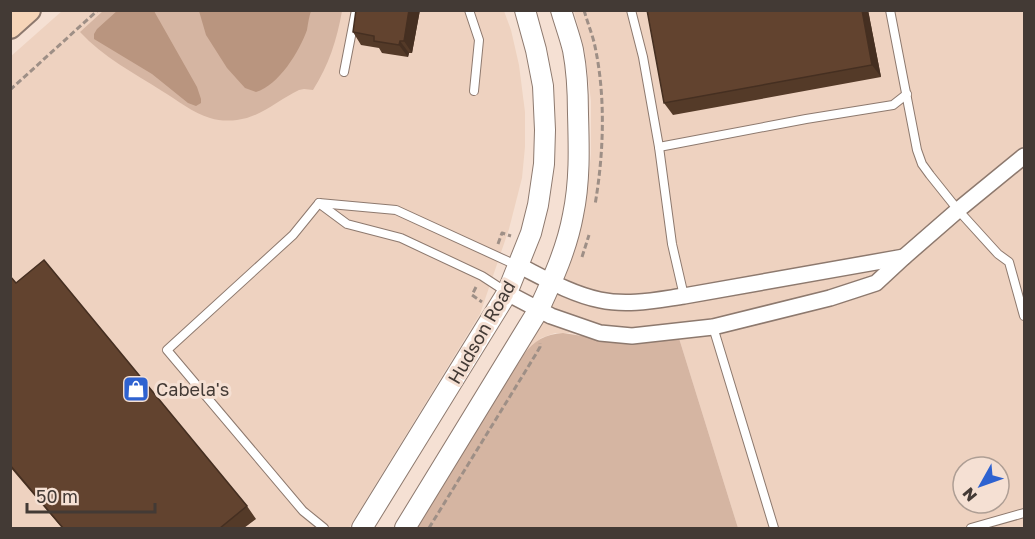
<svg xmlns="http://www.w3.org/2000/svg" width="1035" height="539" viewBox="0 0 1035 539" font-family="'Golos Text',sans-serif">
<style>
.built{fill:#eed2c0;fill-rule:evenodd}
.green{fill:#d5b5a2}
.water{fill:#b9957f}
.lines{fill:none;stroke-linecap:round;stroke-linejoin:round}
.service-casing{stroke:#8d796e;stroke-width:10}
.minor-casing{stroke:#8d796e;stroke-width:18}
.tertiary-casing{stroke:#8d796e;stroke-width:22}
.secondary-casing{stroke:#8d796e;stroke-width:26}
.path{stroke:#9e8f86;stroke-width:3;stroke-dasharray:6 3;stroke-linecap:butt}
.service{stroke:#fff;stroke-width:8}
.minor{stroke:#fff;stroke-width:15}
.tertiary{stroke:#fff;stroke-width:20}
.secondary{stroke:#f6d5b8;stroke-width:22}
.wall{fill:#543a28}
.shaded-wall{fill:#452f21}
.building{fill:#62432f;stroke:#452f21;stroke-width:1.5}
.labels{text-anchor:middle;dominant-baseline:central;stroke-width:6;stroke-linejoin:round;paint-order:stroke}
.street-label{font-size:18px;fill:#433a35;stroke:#f5e0d3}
.poi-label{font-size:18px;fill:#433a35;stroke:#f5e0d3;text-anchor:start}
</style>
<rect width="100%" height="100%" fill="#f5e0d3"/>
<g class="built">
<path d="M62,11H504L511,30L519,65L525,112V147L522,178L509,229L480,314L349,528H11L10,57Z"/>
<path d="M574,11H1024V528H738L678,335L601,339L570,333H555L541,338L524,354L546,317L565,275L581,222L587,192L591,154V101L585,52ZM963,467H999V503H963Z"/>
</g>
<g class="green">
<path d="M103,11H342C337,39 329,65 313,90L304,89L299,90C278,100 261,117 237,120C229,121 219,121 210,118C193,113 177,100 162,91C134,73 103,57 80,32Z"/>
<path d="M563,333L601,339L678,335L738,528H416L524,354C534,341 545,334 563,333Z"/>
</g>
<g class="water">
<path d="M118,10L154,11L197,87L201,99V103L196,106L188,103L152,74L94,39V34L97,29Z"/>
<path d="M199,11V10L311,11C309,17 308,23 307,30C299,52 279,85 256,92L245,88L227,68L206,35Z"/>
</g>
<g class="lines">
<defs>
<g id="service">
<path d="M469,10L479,40L474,91"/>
<path d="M631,10L643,57L659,147L672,244L684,296"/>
<path d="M890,10L917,150L922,164L930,175L958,210L998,254L1009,262L1024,316"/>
<path d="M344,72L356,10"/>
<path d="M659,147L806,119L893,105L907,94"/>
<path d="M319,203L293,235L167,350L303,511L324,528"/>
<path d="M319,203L396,210L516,265"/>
<path d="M320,204L347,224L401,238L482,276L505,291"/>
<path d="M713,327L774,528"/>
<path d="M971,528L1024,513"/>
</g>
<g id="minor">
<path d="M518,265C544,278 571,294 600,300C628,306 656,300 684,296L904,257"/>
<path d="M507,293L551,316L600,333L632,336L713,327L830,298L876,283L904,257L958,210L1024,156"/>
</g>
<g id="tertiary">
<path d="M362,528L507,293L531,233L538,205L544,164L545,130L543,86L536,50L525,10"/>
<path d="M405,528L539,309C553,279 567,248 573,215C580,182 579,148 578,114C578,93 577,71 573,50C570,37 565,24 561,10"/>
</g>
<path id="secondary" d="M10,27L29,10"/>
</defs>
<use href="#service" class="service-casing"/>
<use href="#minor" class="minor-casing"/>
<use href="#tertiary" class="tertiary-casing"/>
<use href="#secondary" class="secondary-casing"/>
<g class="path">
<path d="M584,10C587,21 591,31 594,42C606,94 604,152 595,205"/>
<path d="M10,90L98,10"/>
<path d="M498,244L502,233L511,236"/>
<path d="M582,257L589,235"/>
<path d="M476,287L472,295L482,302"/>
<path d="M429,528L536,354L540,347V343"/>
</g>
<use href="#service" class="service"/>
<use href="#minor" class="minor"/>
<use href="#tertiary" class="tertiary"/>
<use href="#secondary" class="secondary"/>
</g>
<g class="wall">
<path d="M420,10L412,53H409L408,57L382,53L379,48L361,45L353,32Z"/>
<path d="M868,10L881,77L673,115L664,103Z"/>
<path d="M10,276L16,283L247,506L256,519L244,528H62L10,467Z"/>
</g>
<g class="shaded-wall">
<path d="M409,10H420L412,53L404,41Z"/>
<path d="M862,10H868L881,77L872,65Z"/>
<path d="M400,41L409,53L408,57L399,45Z"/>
</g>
<g class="building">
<path d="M356,10H409L404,41H400L399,45L374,41V36L353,32Z"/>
<path d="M647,10H862L872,65L664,103Z"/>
<path d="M44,260L247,506L220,528H63L10,465V276L16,283Z"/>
</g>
<defs>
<symbol id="shop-square" viewBox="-11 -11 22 22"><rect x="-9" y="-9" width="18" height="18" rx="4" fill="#2e62d0" stroke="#f5e0d3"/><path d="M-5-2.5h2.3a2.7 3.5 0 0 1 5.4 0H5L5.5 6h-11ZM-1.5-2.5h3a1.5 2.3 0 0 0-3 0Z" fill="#fff"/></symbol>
</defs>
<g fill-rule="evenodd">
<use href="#shop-square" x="121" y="374" width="30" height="30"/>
</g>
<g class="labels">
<g class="street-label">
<text transform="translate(481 332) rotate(-60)">Hudson Road</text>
</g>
<g class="poi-label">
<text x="156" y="389">Cabela's</text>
</g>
</g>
<rect width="1035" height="539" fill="none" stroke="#433a35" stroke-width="24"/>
<g transform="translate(981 485) rotate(230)"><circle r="28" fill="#f5e0d3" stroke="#ae9e94" stroke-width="1.5"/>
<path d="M0-4.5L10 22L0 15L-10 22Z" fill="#2e62d0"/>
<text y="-9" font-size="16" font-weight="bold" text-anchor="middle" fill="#433a35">N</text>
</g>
<path d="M27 503v9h128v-9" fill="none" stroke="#433a35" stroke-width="3"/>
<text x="36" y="503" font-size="18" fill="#433a35" stroke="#f5e0d3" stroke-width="4.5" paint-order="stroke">50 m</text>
</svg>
